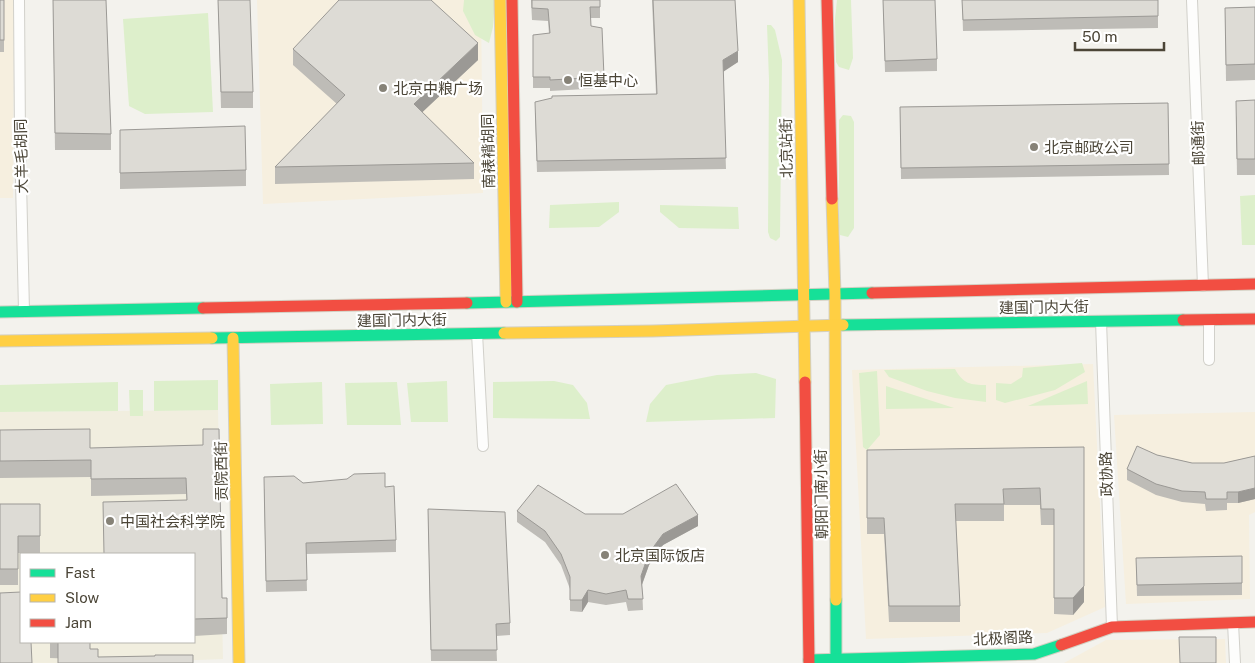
<svg xmlns="http://www.w3.org/2000/svg" width="1255" height="663" viewBox="0 0 1255 663" font-family="'Public Sans','Noto Sans SC',sans-serif">
<style>
.commercial{fill:#f6efdf}
.education{fill:#f1eedf;fill-rule:evenodd}
.green{fill:#ddefcb}
.lines{fill:none;stroke-linecap:round;stroke-linejoin:round}
.street-casing{stroke:#d1d0ca;stroke-width:12}
.fast-casing{stroke:#d3d0c3;stroke-width:13}
.slow-casing{stroke:#d3d0c3;stroke-width:13}
.jam-casing{stroke:#d3d0c3;stroke-width:13}
.street{stroke:#fdfdfc;stroke-width:10}
.fast{stroke:#16e098;stroke-width:11}
.slow{stroke:#ffcf43;stroke-width:11}
.jam{stroke:#f24e42;stroke-width:11}
.wall{fill:#bebcb7}
.shaded-wall{fill:#9b9995}
.building{fill:#dddbd5;stroke:#9b9995}
.poi-dot{fill:#868277;stroke:#fff;stroke-width:2}
.labels{text-anchor:middle;dominant-baseline:central;stroke-width:4.5;stroke-linejoin:round;paint-order:stroke}
.poi-label{font-size:15px;fill:#4b4537;stroke:#fff;text-anchor:start}
.street-label{font-size:15px;fill:#4b4537;stroke:#fff}
</style>
<rect width="100%" height="100%" fill="#f3f2ed"/>
<g class="commercial">
<path d="M0,0H14L13,198H0Z"/>
<path d="M257,0H481L483,193L263,204Z"/>
<path d="M1093,364L1105,607L1047,633L866,639L852,370Z"/>
<path d="M1255,412V512L1249,515L1250,599L1126,604L1114,415Z"/>
<path d="M1225,639L1226,663H1064L1106,640Z"/>
</g>
<path class="education" d="M218,410L223,659L119,663H0V412ZM21,554H194V642H21Z"/>
<g class="green">
<path d="M464,0H495L493,27L489,43L475,35L463,11Z"/>
<path d="M837,0H851L853,58L849,70L839,67L836,62L835,19Z"/>
<path d="M208,13L213,112L145,114L129,106L123,19Z"/>
<path d="M767,25H771L775,30L782,60L780,237L776,241L770,238L768,232L769,80Z"/>
<path d="M843,115L851,116L854,122V228L848,237L840,235L839,227V120Z"/>
<path d="M1255,195V245H1242L1240,196Z"/>
<path d="M619,202V212L599,227L549,228L550,205Z"/>
<path d="M660,205L738,207L739,229L679,228L660,212Z"/>
<path d="M1082,363L1085,372L1055,390L1005,403L996,400V383L1011,384L1022,377L1023,368Z"/>
<path d="M955,369C963,384 971,385 986,385V402L955,398L927,391L889,377L884,370Z"/>
<path d="M877,371L880,435L867,450L863,447L859,373Z"/>
<path d="M756,373L776,379L775,418L646,422L650,404L666,385L717,375Z"/>
<path d="M218,380V410L154,411V381Z"/>
<path d="M447,381L448,422H411L407,383Z"/>
<path d="M554,381L573,385L587,403L590,419L493,418V382Z"/>
<path d="M1087,381L1088,404L1028,406Z"/>
<path d="M118,382V411L0,412V385Z"/>
<path d="M322,382L323,424L271,425L270,384Z"/>
<path d="M397,382L401,425H347L345,383Z"/>
<path d="M886,386L954,408L886,409Z"/>
<path d="M129,390H143V416H130Z"/>
</g>
<g class="lines">
<defs>
<g id="street">
<path d="M19,0L20,137L24,311"/>
<path d="M1192,0L1203,286"/>
<path d="M1209,320V360"/>
<path d="M1101,321L1112,627"/>
<path d="M477,333L483,446"/>
<path d="M1233,623L1235,663"/>
</g>
<g id="fast">
<path d="M467,303L872,293"/>
<path d="M0,312L203,308"/>
<path d="M843,325L1183,320"/>
<path d="M212,338L504,333"/>
<path d="M836,600V663"/>
<path d="M809,660L1034,654L1061,645"/>
</g>
<g id="slow">
<path d="M500,0L506,302"/>
<path d="M799,0L805,382"/>
<path d="M832,199L835,294L836,600"/>
<path d="M504,333L652,331L843,325"/>
<path d="M233,338L239,663"/>
<path d="M0,341L212,338"/>
</g>
<g id="jam">
<path d="M512,0L517,302"/>
<path d="M827,0L832,199"/>
<path d="M872,293L1255,284"/>
<path d="M203,308L467,303"/>
<path d="M1183,320L1255,319"/>
<path d="M805,382L809,663"/>
<path d="M1061,645L1112,627L1255,622"/>
</g>
</defs>
<use href="#street" class="street-casing"/>
<use href="#fast" class="fast-casing"/>
<use href="#slow" class="slow-casing"/>
<use href="#jam" class="jam-casing"/>
<use href="#street" class="street"/>
<use href="#fast" class="fast"/>
<use href="#slow" class="slow"/>
<use href="#jam" class="jam"/>
</g>
<g class="wall">
<rect x="0" y="0" width="4" height="52"/>
<path d="M53,0L111,134V150H55Z"/>
<path d="M218,0L253,92V108H221Z"/>
<path d="M531,0H600V18H590L591,26L604,77V88L550,91V88H533V35L549,34L548,21L532,20Z"/>
<path d="M652,0H735L738,62L723,71L726,169L537,172L535,113L656,94Z"/>
<path d="M883,0L937,59V71L885,72Z"/>
<path d="M962,0H1158V28L963,31Z"/>
<path d="M1255,7V80L1226,81L1225,8Z"/>
<path d="M293,49L478,60L422,112L474,163V179L275,184V167L337,104L293,65Z"/>
<path d="M1255,100V175H1237L1236,117Z"/>
<path d="M1168,103L1169,175L901,179L900,107Z"/>
<path d="M120,130L246,170V186L120,189Z"/>
<path d="M0,430L90,448L203,445L222,598L227,618V634L194,636V554L186,494L91,496V477L0,478Z"/>
<path d="M1084,447V602L1073,615L1054,614V525H1041L1040,505H1004V521H956L960,606V622H889L884,534H867V450Z"/>
<path d="M1157,455L1192,463H1224L1255,456V499L1238,503H1227V510L1206,511L1205,504L1182,502L1156,495L1127,480V469Z"/>
<path d="M303,483L385,487L396,540V552L306,554L307,591L266,592L264,489Z"/>
<path d="M0,504H40V553H18V585H0Z"/>
<path d="M428,509L510,623V635L496,636L497,661H431Z"/>
<path d="M517,511L585,514L698,526L663,545L649,565L642,585L643,610L628,611L626,602L606,605L588,602L582,612L570,611V589L561,565L545,542L517,522Z"/>
<path d="M1242,556V595L1137,596L1136,558Z"/>
<path d="M50,642H90V649L98,657L193,663L50,658Z"/>
</g>
<g class="shaded-wall">
<path d="M478,43V60L414,120V104Z"/>
<path d="M738,51V62L723,72V60Z"/>
<path d="M1084,447V602L1073,615V598Z"/>
<path d="M1255,488V499L1238,503V492Z"/>
<path d="M698,515V526L663,545L649,565L641,587V576L649,553L663,534Z"/>
<path d="M588,590V602L582,612V600Z"/>
</g>
<g class="building">
<rect x="0" y="0" width="4" height="40"/>
<path d="M53,0H106L111,134L55,133Z"/>
<path d="M218,0H250L253,92H221Z"/>
<path d="M339,0H431L478,43L414,104L474,163L275,167L345,95L293,49Z"/>
<path d="M532,0H600V7H590L591,26L602,28L604,77L550,80V77H533V35L550,33L548,9L532,8Z"/>
<path d="M653,0H735L738,51L723,60L726,158L537,161L535,102L552,98V96L657,94Z"/>
<path d="M883,0H935L937,59L885,61Z"/>
<path d="M962,0H1158V16L963,20Z"/>
<path d="M1255,7V64L1226,65L1225,8Z"/>
<path d="M1255,100V159H1237L1236,101Z"/>
<path d="M1168,103L1169,164L901,168L900,107Z"/>
<path d="M245,126L246,170L120,173V130Z"/>
<path d="M90,429V448L203,445V429H219L222,598H227V618L194,619V554H104L103,502L187,500L186,478L91,479V460L0,461V430Z"/>
<path d="M1137,446L1157,455L1192,463H1224L1255,456V488L1238,492H1227V499H1206L1205,492L1182,491L1156,484L1127,469Z"/>
<path d="M1084,447V586L1073,598H1054V509H1041L1040,488L1003,489L1004,504H955L960,606H889L884,518H867V450Z"/>
<path d="M385,473V487L394,486L396,540L306,543L307,580L266,581L264,477L294,476L303,483L347,479L354,474Z"/>
<path d="M676,484L698,515L663,534L649,553L641,576L643,599H628L626,590L606,594L588,590L582,600H570V577L561,554L545,531L517,511L538,485L585,514H623Z"/>
<path d="M0,504H40V536H18V569H0Z"/>
<path d="M428,509L505,512L510,623L496,624L497,650H431Z"/>
<path d="M1242,556V583L1137,585L1136,558Z"/>
<path d="M21,592V642H31L32,663H0V593Z"/>
<path d="M1179,637H1216V663H1180Z"/>
<path d="M58,642H90V649H98V657L155,656V655H193V663H58Z"/>
</g>
<g class="poi-dot">
<circle cx="568" cy="80" r="5"/>
<circle cx="383" cy="88" r="5"/>
<circle cx="1034" cy="147" r="5"/>
<circle cx="110" cy="521" r="5"/>
<circle cx="605" cy="555" r="5"/>
</g>
<g class="labels">
<g class="poi-label">
<text x="578" y="80">恒基中心</text>
<text x="393" y="88">北京中粮广场</text>
<text x="1044" y="147">北京邮政公司</text>
<text x="120" y="521">中国社会科学院</text>
<text x="615" y="555">北京国际饭店</text>
</g>
<g class="street-label">
<text transform="translate(1198 143) rotate(-92)">邮通街</text>
<text transform="translate(786 148) rotate(-91)">北京站街</text>
<text transform="translate(488 151) rotate(-91)">南裱褙胡同</text>
<text transform="translate(21 156) rotate(-91)">大羊毛胡同</text>
<text transform="translate(1044 307) rotate(-1)">建国门内大街</text>
<text transform="translate(402 320) rotate(-1)">建国门内大街</text>
<text transform="translate(221 471) rotate(-91)">贡院西街</text>
<text transform="translate(1106 474) rotate(-92)">政协路</text>
<text transform="translate(821 494) rotate(-91)">朝阳门南小街</text>
<text transform="translate(1003 638) rotate(-3)">北极阁路</text>
</g>
</g>
<rect x="20" y="553" width="175" height="90" fill="#ffffff" stroke="#b7b5af"/>
<rect x="30" y="569" width="25" height="8" fill="#16e098" stroke="#b7b5af"/>
<text x="65" y="578" font-size="15" fill="#4b4537">Fast</text>
<rect x="30" y="594" width="25" height="8" fill="#ffcf43" stroke="#b7b5af"/>
<text x="65" y="603" font-size="15" fill="#4b4537">Slow</text>
<rect x="30" y="619" width="25" height="8" fill="#f24e42" stroke="#b7b5af"/>
<text x="65" y="628" font-size="15" fill="#4b4537">Jam</text>
<path d="M1075 42v8h89v-8" fill="none" stroke="#4b4537" stroke-width="2.5"/>
<text x="1082" y="42" font-size="15" fill="#4b4537" stroke="#ffffff" stroke-width="4" paint-order="stroke">50 m</text>
</svg>
